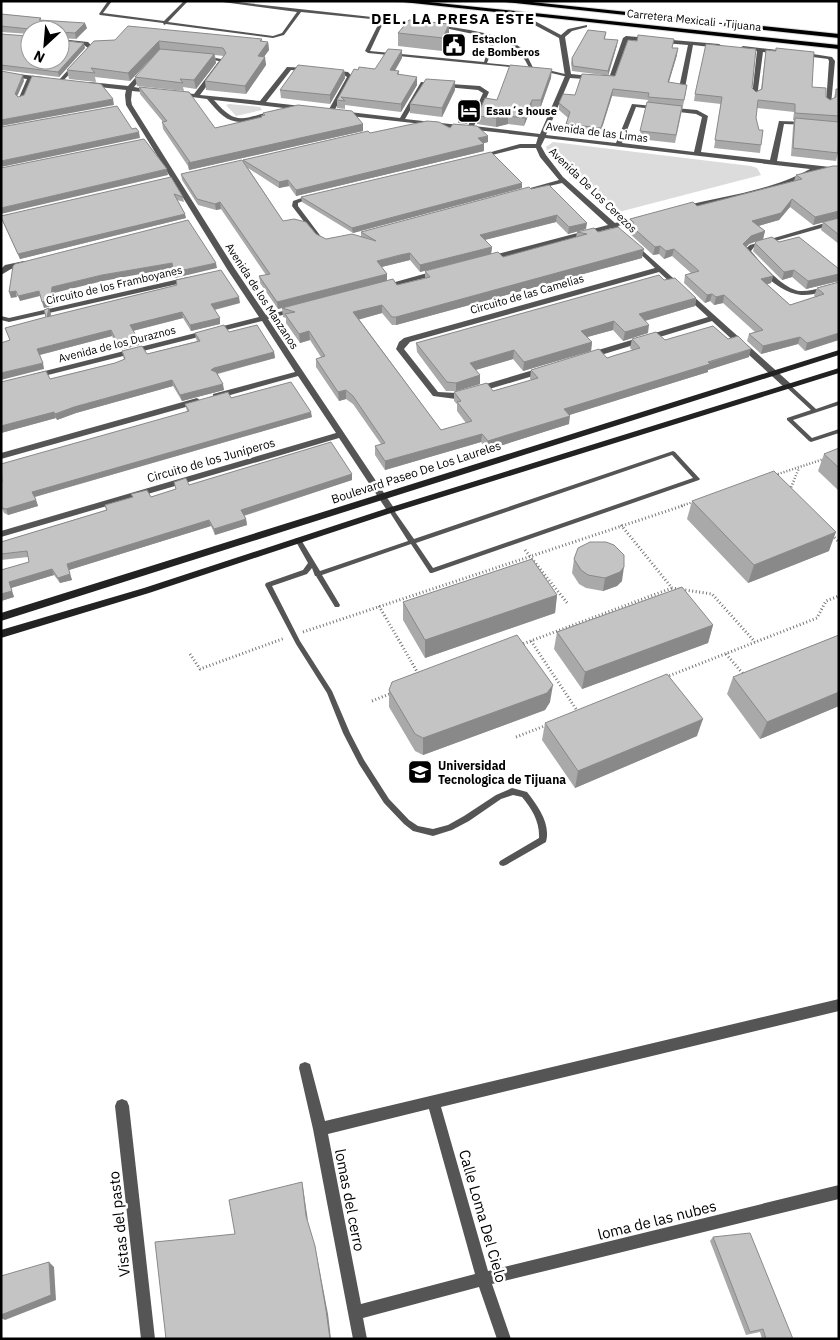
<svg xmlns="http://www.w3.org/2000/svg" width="840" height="1340" viewBox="0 0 840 1340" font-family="'IBM Plex Sans',sans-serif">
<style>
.green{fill:#dcdcdc}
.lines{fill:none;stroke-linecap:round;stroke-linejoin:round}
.primary-casing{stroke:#dbdbdb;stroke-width:2}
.path-far1{stroke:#777;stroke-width:2.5;stroke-dasharray:1 2;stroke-linecap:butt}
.path{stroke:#777;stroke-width:3;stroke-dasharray:1 2.5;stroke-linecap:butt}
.lane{fill:#555;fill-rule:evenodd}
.street{fill:#555;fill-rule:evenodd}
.secondary{fill:#222;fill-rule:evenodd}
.primary{fill:#000;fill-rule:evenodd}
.wall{fill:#a9a9a9}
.shaded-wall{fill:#898989}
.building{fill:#c4c4c4;stroke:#898989}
.labels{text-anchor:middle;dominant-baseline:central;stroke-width:5;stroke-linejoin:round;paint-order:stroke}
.far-street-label{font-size:11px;fill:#000;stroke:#fff}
.far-poi-label{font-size:11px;font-weight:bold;fill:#000;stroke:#fff;text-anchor:start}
.street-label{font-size:12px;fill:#000;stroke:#fff}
.poi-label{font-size:12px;font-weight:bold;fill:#000;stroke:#fff;text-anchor:start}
.far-district-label{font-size:15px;font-weight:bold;letter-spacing:1px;fill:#000;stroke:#fff}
.near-street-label{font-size:15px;fill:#000;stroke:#fff}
</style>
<rect width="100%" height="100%" fill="#fff"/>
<g class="green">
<path d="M229,104L260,107L262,110L236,116L226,105Z"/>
<path d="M553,142L751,166L757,168L761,175L611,214L548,153L546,147Z"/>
</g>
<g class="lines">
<defs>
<g id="primary">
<path d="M394,1H419L839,45V49Z"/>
<path d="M497,1H522L839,34V38Z"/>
</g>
</defs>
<use href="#primary" class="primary-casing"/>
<g class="path-far1">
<path d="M775,475L824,459"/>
<path d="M790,490L799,468"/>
<path d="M681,506L693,502"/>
</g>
<g class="path">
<path d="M621,525L672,588L712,594L755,642"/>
<path d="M832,535L839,542"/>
<path d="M525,550L568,604"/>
<path d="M379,606L419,675"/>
<path d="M303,632L685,505"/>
<path d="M531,641L578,712"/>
<path d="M520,645L672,588"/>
<path d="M190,654L200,669L285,638"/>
<path d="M726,654L745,676"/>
<path d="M666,677L817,618L826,601L839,596"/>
<path d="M372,701L392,693"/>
<path d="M516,737L547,725"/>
</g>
<g class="lane">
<path d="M108,1H112L103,13L164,21L184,1H188L168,22L273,36L282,33L297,12L215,1H228L372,17L383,23L370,51L484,62L492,38L440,27L442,26C461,28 507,35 521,48C526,53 530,61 533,68L530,69C519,49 517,46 496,39L487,63L519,66H520V68L368,53L365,51L379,23L371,19L301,12L284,35L273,38L166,24L164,25L163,23L100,15L99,14Z"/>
<path d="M544,69L569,75L570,76L568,77L543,71L542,70Z"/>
<path d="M788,384L790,385L816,409L839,401V405L793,420L812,438L839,429V433L811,442L809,441L787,420V418L811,410L786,387L785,386Z"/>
<path d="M673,451L675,452L699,478L700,479L699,480L432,573H430L411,544L322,575L340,605L339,607H335L316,576H315L312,568L307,574L272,586L300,641L332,691L350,733L364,760L389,799L409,820L418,826L433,829L448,825L464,816L496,795L512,788L527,792C538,806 551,824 546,842L506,865L503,866L500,865L499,863L500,861L539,838C540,822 532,809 522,797L513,795L501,799L469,821L452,830L433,836L413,831L404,824L384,803L359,764L343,733L327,693L296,644L265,585L266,583L303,570L308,563L295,540L296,538H300L320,571L408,541L389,511L388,510L389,509H393L414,539ZM672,455L693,478L433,568L416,543Z"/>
</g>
<g class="street">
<path d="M531,19L561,35L568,29L587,25V27L572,31L565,37L571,74L609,78L623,38L626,36L719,44L722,46L719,48L693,45L685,88L682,90L679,88L688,45L628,40L613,81L570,78L546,135L616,143L632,104L697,110L708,116L701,152L770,160L779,121L808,122L810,123V125L784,124L777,161L839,168V172L818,170L807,176L774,188L682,210L679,208L680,207C723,196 771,191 810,169L545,138L541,146L546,155L563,177L615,223L642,216L645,218L618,226L620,229L619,230H615L612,228L492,261H486V257L608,225L562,183L516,194V192L559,180L540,157L536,148H520L480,158L477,156L520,144H536L538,137L341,115L338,113L341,111L400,118L421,82L480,86L489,92L474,126L540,134L565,76L559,38L529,22L528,21ZM425,85L478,90L483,93L468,126L405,119ZM636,107L696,114L702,117L694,152L622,143Z"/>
<path d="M60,39L88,42L94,48L61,83L59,82V80L88,48L84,45L60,43Z"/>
<path d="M743,46L778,50L781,52L778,54L763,52L757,97L752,96L757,51L741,49L740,48Z"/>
<path d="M800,52L832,57L835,61L831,105L826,104L829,61L828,59L798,55V53Z"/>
<path d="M201,55L226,60L200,95L260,101L287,67L310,68L311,69L308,71L291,70L266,102L301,106L304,108L301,110L214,100C236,126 242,119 272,111L275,113C270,116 263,118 257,119C231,127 223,118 207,99L177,95V93L179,92L194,94L219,61L199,58V56Z"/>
<path d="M143,69L148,70L134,87L155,91L152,93L132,91L131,100L132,105L235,269L266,315L296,308L300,310L268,319L394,508L395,510L394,512H388L339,438L1,537V531L336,433L298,376L216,399L213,398V394L295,372L262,321L36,378L32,376L33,374L259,317L227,269L126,105L125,95L126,90L90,86L87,84L90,82L128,86Z"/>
<path d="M332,70L348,72L353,77L334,111L331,113L328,111L347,77L344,75L330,73L329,72Z"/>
<path d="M1,72L43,77L46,79L43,81L32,80L24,100L21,102L18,100L27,79L1,76Z"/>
<path d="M313,194L318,195L298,203V206L322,238L329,241V243L318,240L292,206L293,201Z"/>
<path d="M839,219V223L754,247L751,251C761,263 783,289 800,291C813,292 827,285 839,282V287C827,290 813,296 801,295C778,293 756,268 743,251L750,245Z"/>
<path d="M633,242L791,384V388H785L712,321L591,358H585V354L708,317L659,272L410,342L404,349L438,392L456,393L540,368H543L547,370L546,372L456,399L433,396L396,349L399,342L404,338L655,268L631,245L629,244Z"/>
<path d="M24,261H27V265L11,269L1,275V269L5,265Z"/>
<path d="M438,270L442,272L441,274L385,288L381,286Z"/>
<path d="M188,277L192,279L191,281L9,322L1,320V316L9,318Z"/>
<path d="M197,398L201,401L200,403L1,459V453Z"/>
<path d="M839,999V1011L441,1107L488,1271L839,1185V1199L492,1284L511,1339H497L479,1287L363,1318L367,1339H353L313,1129L299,1068L300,1064L305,1062L310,1064L325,1121ZM429,1109L475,1274L361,1304L328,1134Z"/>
<path d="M122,1099L127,1101L129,1106L155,1339H141L115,1106L117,1101Z"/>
</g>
<g class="secondary">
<path d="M839,350V355L1,621V613Z"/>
<path d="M839,368V373L394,512L149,593L1,638V630L144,588L388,508Z"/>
</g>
<use href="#primary" class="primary"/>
</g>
<g class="wall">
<path d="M1,14L41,18V20L87,28L76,39L60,38V30H30V34L1,32Z"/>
<path d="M449,24V36L442,51L398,46V33Z"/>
<path d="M606,32L605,39L617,45L608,76H615L673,48L677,55L669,82L686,92L675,143L639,139L648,100L612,96L600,134L566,130V124L568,118L559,110V103L575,95L603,75L572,71L571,63L572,58Z"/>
<path d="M1,34L85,48L59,77L1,70Z"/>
<path d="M262,39V41L268,42L269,50L264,56L266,65L246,94L206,90L205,81L224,56L215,55L216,63L196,89L183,87L184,91L137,86L135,77L157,52L130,81L95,77L96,82L69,79L67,70L94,41Z"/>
<path d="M776,48L812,87L830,100L834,98L836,89H839V147L838,153L836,161L791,156L793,127L794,120H793L794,112L757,108L756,118L761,145L760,153L714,148L721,104L694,101L695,94L752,88L756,92L761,89L766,50L776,51Z"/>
<path d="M402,58L395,71H399V75L417,85L401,112L345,105V109L337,108V100L358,70L375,69Z"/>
<path d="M344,70L345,78L330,104L281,98L280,90Z"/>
<path d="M551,78L540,109L531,108L524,126L508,124L496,127L477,124V116L497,100Z"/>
<path d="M455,81V90L442,117L410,113V104Z"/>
<path d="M139,87L215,128L261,117V116L263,115V113L363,124V131L189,170L188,166L163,129L162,122H163L140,94Z"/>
<path d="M475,101V106L467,124L458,123V118Z"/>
<path d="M450,128L488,142L483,143L484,151L296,196L289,186L279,188L248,168L283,221L316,234L326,239L361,237V232L531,189L586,229L568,234L556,222L485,240L492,247L491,254L420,272L410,260L382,267L387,274V281L278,309L260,283L259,276L266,275L221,209L216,210L198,205L182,180L181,174L243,162V160L370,133Z"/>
<path d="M833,166L839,218L813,225L790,207L779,220L759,226L765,231L763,239L779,242L839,269V281L806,289L792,277L782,280L753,251L755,243L757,241L749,244L746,247L773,276L771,283L767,284L790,305L815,297L814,296L817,288L839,282L805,351L798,344L761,354L747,341L749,334L755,332L723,303L714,305L710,301L705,303L684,283L685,275L691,273L672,256L664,259L659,254L653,255L628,232L630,219L697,206L794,181L796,175Z"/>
<path d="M171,177L183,197L184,202L177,200L186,218L20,259L1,218Z"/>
<path d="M522,188L353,233L302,202L301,197Z"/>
<path d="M839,218V244L821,230L823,222Z"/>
<path d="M577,232H598L642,258L396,325H392L382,313L359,319L441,430L466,423L457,411V404L454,401V392L493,391L531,380L530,379L531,370L607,358L632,350L630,348L632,339L665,340L749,357L708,370V372L569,415V424L487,450L481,442L385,470L375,455V446L381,444L353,404L346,399L339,401L316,367V359L321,357L310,340L300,343L286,323V318L283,317L282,308L397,285L425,278V271L503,257L576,237Z"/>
<path d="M664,280L696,298L695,306L645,321L648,333L623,341L613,330L587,337L592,342L591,351L523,371L513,359L475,370L480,375V384L456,391H446L417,352L416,343Z"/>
<path d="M240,303L215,310L220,324L191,331L183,318L133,331L138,339L139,345L119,350L112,336L40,355L44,369L10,340L5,328L46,317L49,308L50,316Z"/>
<path d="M229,332L274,352L275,358L218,374L224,390L182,401L173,386L76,413L57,420L56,418L1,433V382L50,379L115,363L124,360L122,351L147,354L197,341L196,339L195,333Z"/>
<path d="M231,398L312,417L35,497L38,506L8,515L4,513L1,505L187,411L185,404Z"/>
<path d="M839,448V491L818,471L824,454Z"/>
<path d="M352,474V480L244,516L246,519L247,525L215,535L211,526L69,570L72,580L60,583L54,575L11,588L14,597L1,601V570L29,562L28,557L1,560V542L106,510L105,505L132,497L131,494L151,497L189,485Z"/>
<path d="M692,501L829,551L748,583L687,519Z"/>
<path d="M574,559L622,581L617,586L603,591L586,588L579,584L572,573Z"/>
<path d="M557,595L555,613L425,658L403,620V602Z"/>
<path d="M713,625L708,643L582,689L554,649L557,632Z"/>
<path d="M839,635V706L760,739L727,694L733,677Z"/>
<path d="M389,690L550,702L545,710L423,755L415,751L389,707Z"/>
<path d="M545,723L697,736L575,788L542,740Z"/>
<path d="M713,1237L793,1339H762L760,1332L746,1335L710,1241Z"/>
</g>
<g class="shaded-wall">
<path d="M85,23L87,28L76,39L75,33Z"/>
<path d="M449,24V36L442,51L443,38Z"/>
<path d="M618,40L617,45L608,76V71Z"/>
<path d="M159,41L160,49L130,81L128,73Z"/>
<path d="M268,42L269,50L259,64L258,56Z"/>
<path d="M84,43L85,48L59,77L58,72Z"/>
<path d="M678,48L677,55L667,88L668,82Z"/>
<path d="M402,50V58L390,78V70Z"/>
<path d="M214,54L216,63L196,89L194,80Z"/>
<path d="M265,57L266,65L246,94L245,86Z"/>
<path d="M552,69L551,78L540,109L541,100Z"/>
<path d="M344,70L345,78L330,104V95Z"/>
<path d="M23,75L24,81L16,99L15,94Z"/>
<path d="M417,77V85L401,112V104Z"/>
<path d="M455,81V90L442,117V108Z"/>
<path d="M613,89L612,96L600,134L601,128Z"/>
<path d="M113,99L114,105L1,126V120Z"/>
<path d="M532,100L531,108L524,126L525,118Z"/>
<path d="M475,101V106L467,124V119Z"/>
<path d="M508,116V124L496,127V118Z"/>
<path d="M363,124V131L189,170L188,163Z"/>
<path d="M139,132L140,138L1,167V161Z"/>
<path d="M488,136V142L478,145V138Z"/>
<path d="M484,144V151L296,196V190Z"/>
<path d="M167,169L168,175L1,214V208Z"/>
<path d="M288,180L289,186L279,188V182Z"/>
<path d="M522,183V188L353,233L352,228Z"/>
<path d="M792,199L790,207L779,220L750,228L752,221Z"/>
<path d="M220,202L221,209L216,210L215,204Z"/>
<path d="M839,211V218L813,225L815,217Z"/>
<path d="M185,214L186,218L20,259L18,254Z"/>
<path d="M557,215L556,222L480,241V235Z"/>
<path d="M587,223L586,229L568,234L569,227Z"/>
<path d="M765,231L763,239L749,244L742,252L743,244L751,236Z"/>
<path d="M660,246L659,254L653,255L655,247Z"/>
<path d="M492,247L491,254L420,272V265Z"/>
<path d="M644,249L642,258L396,325V317Z"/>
<path d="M674,249L672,256L664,259L666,251Z"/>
<path d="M410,253V260L377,268V261Z"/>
<path d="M172,263L173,268L103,281L54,293L53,306L44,308L42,302L52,287L102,275Z"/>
<path d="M216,263L217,268L175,278L174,272Z"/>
<path d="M794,270L792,277L782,280L784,272Z"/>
<path d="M387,274V281L278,309L277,302Z"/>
<path d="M839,274V281L806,289L808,281Z"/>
<path d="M773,276L771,283L759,287L761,279Z"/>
<path d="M16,291L17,297L11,298L9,292Z"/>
<path d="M39,291L40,296L20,301L18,296Z"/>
<path d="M712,294L710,301L705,303L707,295Z"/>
<path d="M724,295L723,303L714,305L716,297Z"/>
<path d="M239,297L240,303L212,310L211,304Z"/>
<path d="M696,298L695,306L637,323L639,314Z"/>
<path d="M382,305V313L354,321L353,312Z"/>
<path d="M49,308L51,314L49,323L47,317Z"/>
<path d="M182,312L183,318L132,331L130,325Z"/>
<path d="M220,318V324L191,331L190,325Z"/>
<path d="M614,321L613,330L580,339L581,331Z"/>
<path d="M649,325L648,333L623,341L625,332Z"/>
<path d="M111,330L112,336L39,355L37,349Z"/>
<path d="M309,331L310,340L300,343L299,334Z"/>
<path d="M839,333V340L805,351L807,343Z"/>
<path d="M800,337L798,344L761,354L763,346Z"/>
<path d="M138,339L139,345L119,350L118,344Z"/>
<path d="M592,342L591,351L523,371L524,362Z"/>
<path d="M751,349L749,357L708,370V372L563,417L564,409Z"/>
<path d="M514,350L513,359L469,372L470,363Z"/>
<path d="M274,352L275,358L215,374L211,370L214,368Z"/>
<path d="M43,363L44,369L1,380V373Z"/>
<path d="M480,375V384L456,391V383Z"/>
<path d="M172,380L173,386L76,413L57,420L55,414L74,407Z"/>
<path d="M223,384L224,390L182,401L180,395Z"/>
<path d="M346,390V399L339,401L338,392Z"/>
<path d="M54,412L56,418L1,433V426Z"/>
<path d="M311,412L312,417L34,497L32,492Z"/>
<path d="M570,416L569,424L487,450L488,441Z"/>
<path d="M482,434L481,442L385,470V461Z"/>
<path d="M352,474V480L242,516L241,510Z"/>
<path d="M36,500L38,506L8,515L6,509Z"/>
<path d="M246,519L247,525L215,535L214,529Z"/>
<path d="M209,520L211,526L69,570L67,564Z"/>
<path d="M836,532L829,551L748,583L754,565Z"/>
<path d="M624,567L622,581L617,586L603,591L605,578Z"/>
<path d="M52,569L54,575L11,588L14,597L1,601V594L9,582Z"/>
<path d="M70,574L72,580L60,583L58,578Z"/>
<path d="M557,595L555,613L425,658V640Z"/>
<path d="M713,625L708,643L582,689L585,672Z"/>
<path d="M553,685L550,702L545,710L423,755V738Z"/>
<path d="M839,692V706L760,739L767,722Z"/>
<path d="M703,719L697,736L575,788L578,771Z"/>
<path d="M302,1182L303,1187L308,1221L306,1216Z"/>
<path d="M315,1246L328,1314L331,1339H330Z"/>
<path d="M49,1262L54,1267L56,1300L5,1320L1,1318V1315Z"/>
</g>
<g class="building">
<path d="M1,14L41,18L39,20L85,23L75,33L60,32V30H30V33L29,29L1,26Z"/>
<path d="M409,20L449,24L443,38L398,33Z"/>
<path d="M128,26L262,39L260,41L268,42L258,56L265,57L245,86L205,81L226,53L223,48L159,41L128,73L91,68L95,73L67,70L94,41L115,40Z"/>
<path d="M588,30L606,32L604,39L618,40L608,71L573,66L572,58Z"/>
<path d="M1,34L28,36L30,35V60H60V40L84,43L58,72L1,65Z"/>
<path d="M638,35L674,39L672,48H678L668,82L687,85L684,100L648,97L649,93L613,89L601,128L566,124L570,112L559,103L563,94L575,95L582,74L615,76L628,40L637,41Z"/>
<path d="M706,44L756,49L752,88L756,92L762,89L766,50L776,51V48L814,52L812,87L826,88V97L830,100L836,97V89H839V116L795,113V104L758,100L756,118L759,130H763L761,145L715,140L722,97L695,94Z"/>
<path d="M160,49L214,54L194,80L180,79L183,83L135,77Z"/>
<path d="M388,49L402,50L390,70L399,71L397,74L417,77L401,104L341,97L345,101L337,100L354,69L358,70L359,67L375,69Z"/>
<path d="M298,65L344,70L330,95L280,90Z"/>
<path d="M510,65L552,69L541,100H532L525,118L508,116L496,118L477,116L485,98L497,100Z"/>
<path d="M1,71L23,75L15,94L18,97L24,95L32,76L101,84L113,99L1,120Z"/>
<path d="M426,79L455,81L442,108L410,104Z"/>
<path d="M139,87L189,92L215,128L262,117L261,116L265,115L263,113L298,105L352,111L363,124L188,163L190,162L162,122L167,121Z"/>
<path d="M469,100L475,101L467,119L458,118Z"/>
<path d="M647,102L682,106L676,135L640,131Z"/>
<path d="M117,106L132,129L136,128L139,132L1,161V127Z"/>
<path d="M795,118L839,122L838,153L793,148Z"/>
<path d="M427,121L439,122L450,128L453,124L477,126L488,136L478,138L484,144L296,190L288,180L279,182L243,160L368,131L370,133Z"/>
<path d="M144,139L167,169L1,208V168Z"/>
<path d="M491,152L522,183L352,228L301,197Z"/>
<path d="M242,160L283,221L294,219L306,222L316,234L326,239L352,234L376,241L361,232L529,187L531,189L549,185L587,223L569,227L557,215L480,235L492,247L420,265L410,253L400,255L377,261L387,274L277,302L259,276L270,274L220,202L215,204L197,199L181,174Z"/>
<path d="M833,166H839V211L815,217L792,199L781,213L752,221L765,231L751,236L743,244L773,276L761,279L790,305L824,294L817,288L839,282V333L807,343L800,337L763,346L749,334L763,330L724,295L716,297L712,294L707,295L685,275L699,271L674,249L666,251L660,246L655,247L629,224L634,223L630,219L693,202L697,206L740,195L802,179L796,175Z"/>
<path d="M171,177L183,197L174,194L185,214L18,254L1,217V216Z"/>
<path d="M839,218V235L823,222Z"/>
<path d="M188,220L216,263L174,272L172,263L102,275L52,287L51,300L42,302L39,291L18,296L16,291L9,292L13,266L15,264Z"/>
<path d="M618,227L644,249L396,317H392L382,305L353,312L441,430L472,421L457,402L461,401L454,392L487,383L493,391L538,378L531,370L599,349L607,358L616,355L640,348L632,339L656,332L665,340L713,326L728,339L738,336L751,349L708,362L710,364L564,409L570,416L507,435L488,441L482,434L385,461L375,446L385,443L353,396L346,390L338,392L316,359L325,356L309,331L299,334L285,314L295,312L282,308L393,279L397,285L430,277L425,271L498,252L503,257L587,234L577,232L594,228L598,232Z"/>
<path d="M772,237L779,242L799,237L839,269V274L808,281L794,270L784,272L755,243L757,241Z"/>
<path d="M221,270L239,297L211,304L220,318L190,325L182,312L130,325L138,339L118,344L111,330L37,349L43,363L1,373V343L10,340L5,328L46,317L44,310L49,308L47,317L177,285L176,280Z"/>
<path d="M659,275L664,280L675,278L696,298L639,314L649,325L625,332L614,321L581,331L592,342L524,362L514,350L470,363L480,375L456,383L447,382L416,343Z"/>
<path d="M224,325L229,332L257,325L274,352L214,368L211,370L216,372L223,384L180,395L172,380L74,407L55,414L54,412L1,426V382L46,371L50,379L115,363L125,359L122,351L142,346L147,354L200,341L195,333Z"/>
<path d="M291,382L311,412L32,492L36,500L6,509L2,508L1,505V482H2L1,464L189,411L185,404L228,392L231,398Z"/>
<path d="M331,442L352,474L241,510L246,519L214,529L209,520L67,564L70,574L58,578L52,569L9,582L12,591L1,594V570L29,562L27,551L1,554V542L107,510L105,505L133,497L131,494L147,490L151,497L176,489L174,482L186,478L189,485Z"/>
<path d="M839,448V468L824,454Z"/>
<path d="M774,471L836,532L754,565L692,501Z"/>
<path d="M590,542H606L614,545L624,555V567L620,572L605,578L588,575L581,570L574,559L578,548Z"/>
<path d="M532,559L557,595L425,640L403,602Z"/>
<path d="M682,587L713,625L585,672L557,632Z"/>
<path d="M517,635L553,685L547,693L423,738L415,734L389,690L392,682Z"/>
<path d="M839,635V692L767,722L733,677Z"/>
<path d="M667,674L703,719L578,771L545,723Z"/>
<path d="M302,1182L306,1216L315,1246L326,1310L330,1339H166L155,1242L235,1234L229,1200Z"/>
<path d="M750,1233L793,1339H766L763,1329L750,1332L713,1237Z"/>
<path d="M49,1262L51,1295L1,1315V1276Z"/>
</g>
<defs>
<symbol id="civic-square" viewBox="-11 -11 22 22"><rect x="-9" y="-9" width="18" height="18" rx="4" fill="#000" stroke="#fff"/><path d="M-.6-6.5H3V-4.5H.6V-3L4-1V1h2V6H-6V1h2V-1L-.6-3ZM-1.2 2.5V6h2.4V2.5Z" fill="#fff"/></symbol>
<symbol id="hotel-square" viewBox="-11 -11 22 22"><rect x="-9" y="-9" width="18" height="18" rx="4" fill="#000" stroke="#fff"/><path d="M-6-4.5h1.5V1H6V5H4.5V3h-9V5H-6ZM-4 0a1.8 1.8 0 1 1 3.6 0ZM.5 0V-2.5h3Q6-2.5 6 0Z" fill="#fff"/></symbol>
<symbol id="university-square" viewBox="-11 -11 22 22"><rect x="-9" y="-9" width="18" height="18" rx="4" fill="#000" stroke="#fff"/><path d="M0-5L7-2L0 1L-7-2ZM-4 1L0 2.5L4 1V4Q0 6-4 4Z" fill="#fff"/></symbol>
</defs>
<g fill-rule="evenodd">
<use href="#civic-square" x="440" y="31" width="28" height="28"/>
<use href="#hotel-square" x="455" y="97" width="28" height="28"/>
<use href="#university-square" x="406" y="758" width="28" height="28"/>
</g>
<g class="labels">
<g class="far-street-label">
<text transform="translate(694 20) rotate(6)">Carretera Mexicali - Tijuana</text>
<text transform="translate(597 132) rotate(7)">Avenida de las Limas</text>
<text transform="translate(593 190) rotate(44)">Avenida De Los Cerezos</text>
<text transform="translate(114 285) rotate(-13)">Circuito de los Framboyanes</text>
<text transform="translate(527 294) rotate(-16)">Circuito de las Camelias</text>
<text transform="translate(262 296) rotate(57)">Avenida de los Manzanos</text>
<text transform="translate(117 344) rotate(-14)">Avenida de los Duraznos</text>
</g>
<g class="far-poi-label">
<text x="472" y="39">Estacion<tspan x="472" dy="13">de Bomberos</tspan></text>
<text x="486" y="111">Esau´s house</text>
</g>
<g class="street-label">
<text transform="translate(211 460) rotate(-16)">Circuito de los Juníperos</text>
<text transform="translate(416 472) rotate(-18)">Boulevard Paseo De Los Laureles</text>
</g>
<g class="poi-label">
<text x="438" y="765">Universidad<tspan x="438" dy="14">Tecnologica de Tijuana</tspan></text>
</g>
<g class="far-district-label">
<text x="453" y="18">DEL. LA PRESA ESTE</text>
</g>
<g class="near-street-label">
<text transform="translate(350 1200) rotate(79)">lomas del cerro</text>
<text transform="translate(483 1216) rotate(74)">Calle Loma Del Cielo</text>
<text transform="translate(657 1220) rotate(-14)">loma de las nubes</text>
<text transform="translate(119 1224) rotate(-96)">Vistas del pasto</text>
</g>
</g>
<rect width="840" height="1340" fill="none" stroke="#000000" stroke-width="5"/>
<g transform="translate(45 45) rotate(206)"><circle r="24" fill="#ffffff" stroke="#999999"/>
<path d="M0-4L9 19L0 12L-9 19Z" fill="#000000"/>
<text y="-8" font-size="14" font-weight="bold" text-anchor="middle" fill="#000000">N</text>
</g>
</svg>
